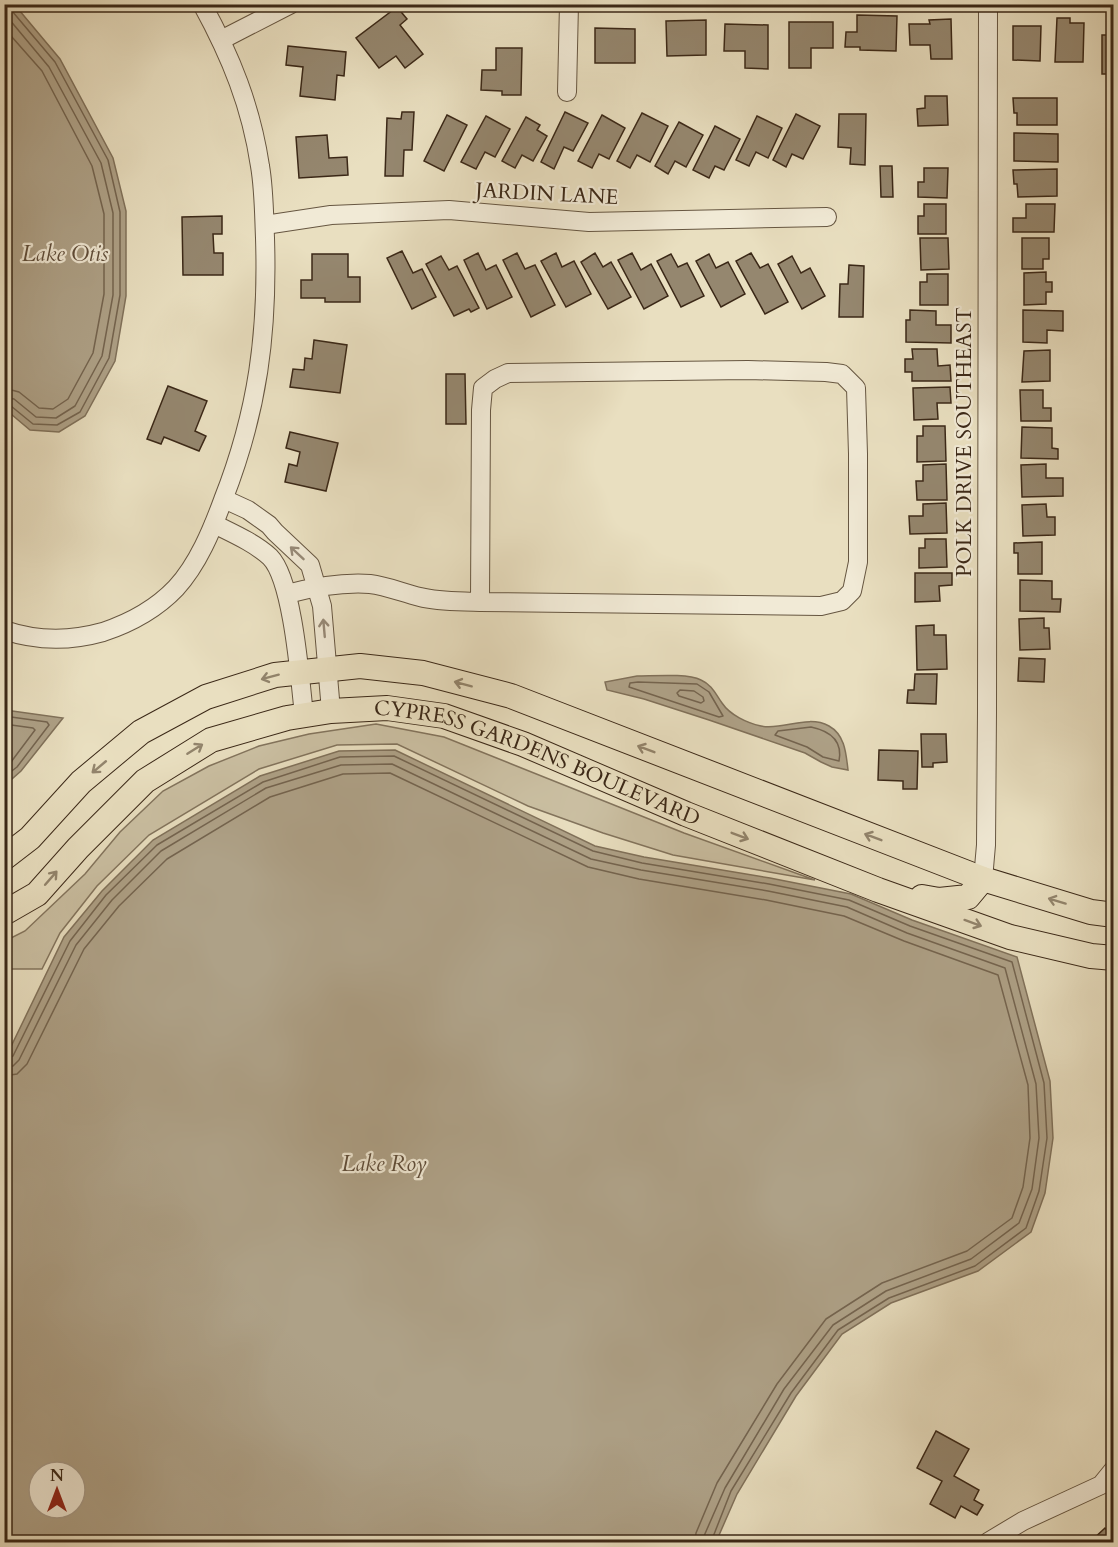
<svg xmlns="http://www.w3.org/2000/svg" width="1118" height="1547" viewBox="0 0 1118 1547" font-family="Cardo,serif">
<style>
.green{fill:#cbc0a3;stroke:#83745d;stroke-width:1.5}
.water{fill:#aea187;stroke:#80715a;stroke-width:1.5;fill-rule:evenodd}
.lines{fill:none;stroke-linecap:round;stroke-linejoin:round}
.shore{stroke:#74644f;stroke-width:1.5}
.building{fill:#95876f;stroke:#3b2817;stroke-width:1.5}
.minor-casing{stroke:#665641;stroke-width:20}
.major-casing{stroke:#3b2817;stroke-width:26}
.minor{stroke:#f1ead6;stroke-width:18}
.major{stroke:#e9dfc0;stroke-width:24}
.oneway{stroke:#968976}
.oneway2{stroke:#92846c}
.labels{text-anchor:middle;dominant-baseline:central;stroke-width:4.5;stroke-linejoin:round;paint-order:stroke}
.street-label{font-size:21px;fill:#3b2817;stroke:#f1ead6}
.water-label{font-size:22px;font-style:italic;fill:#5e4c39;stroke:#f1ead6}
</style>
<rect width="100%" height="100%" fill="#e9dfc0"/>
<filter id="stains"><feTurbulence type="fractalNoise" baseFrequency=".00333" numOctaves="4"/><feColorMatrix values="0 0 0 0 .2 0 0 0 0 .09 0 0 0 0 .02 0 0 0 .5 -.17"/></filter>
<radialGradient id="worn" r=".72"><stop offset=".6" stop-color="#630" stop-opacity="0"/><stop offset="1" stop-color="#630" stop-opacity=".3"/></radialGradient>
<path class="green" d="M376,724L444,737L684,833L815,880L673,855L603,833L528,806L397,744L337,745L259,769L149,835L97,886L60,933L42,969H5V941L25,931L85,874L120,832L163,791L209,766L259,746L309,734Z"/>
<g class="water">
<path d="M14,4L60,59L113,158L126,211V296L115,361L85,416L59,432L30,430L5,409L4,5Z"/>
<path d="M637,676C653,676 687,673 701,680C712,685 715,693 722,703C730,715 747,723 761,726C782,731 807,714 829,726C845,735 846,753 848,770L832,767L821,762L805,753L709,720L644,699L607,690L605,682Z"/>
<path d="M5,710L63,718L21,771L5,785Z"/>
<path d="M395,750L595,846L644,857L770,878L851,894L912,920L1017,957L1050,1081L1053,1138L1045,1193L1031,1232L978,1271L891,1303L842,1334L796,1396L737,1494L716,1542H5V1059L64,937L102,891L153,840L260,776L339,751ZM39,1472H75V1508H39Z"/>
</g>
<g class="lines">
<g class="shore">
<path d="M4,13L49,67L101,163L113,213V295L102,356L75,406L56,418L36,417L14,399L4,397"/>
<path d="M4,28L42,71L92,166L104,214V294L93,353L68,399L53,409L39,408L19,392L4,388"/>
<path d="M4,405L11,406L33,424L57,425L80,412L109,358L120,295V212L108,160L55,62L12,11L10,4"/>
<path d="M638,682L697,684L709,692L723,716L719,717L629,687L630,683Z"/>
<path d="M680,690L694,691L703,697L704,701L701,703L679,696L677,693Z"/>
<path d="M4,716L47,722L49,725L17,767L4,777"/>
<path d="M4,724L33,728L35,730L11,762L4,768"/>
<path d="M811,727C830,731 843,740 839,761L823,757L807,747L775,735L778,731Z"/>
<path d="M4,1060L13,1056L70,941L106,895L157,845L263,782L340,757L394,756L593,851L642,863L769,884L849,900L910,926L1012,962L1044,1083L1047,1138L1039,1191L1026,1228L975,1266L889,1298L838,1330L791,1393L731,1491L711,1542"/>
<path d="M4,1067L13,1066L19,1060L76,945L112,900L161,851L266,788L341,765L392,764L591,859L641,870L768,891L847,907L907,933L1005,968L1036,1084L1039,1138L1032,1189L1019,1223L971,1259L886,1291L833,1325L784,1389L725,1488L704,1536V1542"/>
<path d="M4,1076L17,1074L27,1064L84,949L119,906L167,859L270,797L343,774L390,773L588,867L639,879L766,900L844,916L904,941L998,975L1028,1085L1030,1138L1023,1187L1012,1218L967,1251L882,1283L826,1319L777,1384L717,1483L696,1533L695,1542"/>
</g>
</g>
<g class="building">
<path d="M397,7L407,19L400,25L423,54L405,68L396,56L379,68L356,38Z"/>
<path d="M857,15L897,16L896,51L860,50V47H845L846,32H857Z"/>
<path d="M1057,18H1070V23H1084L1083,62H1055Z"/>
<path d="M951,19L952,59H931L930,45H910L909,24H930L929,20Z"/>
<path d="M706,20V55L667,56L666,21Z"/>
<path d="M789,22H833V48H811V68H789Z"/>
<path d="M725,24L768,25V69L745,68V51H724Z"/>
<path d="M1013,26H1041L1040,61L1013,60Z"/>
<path d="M595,28L635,29V63H595Z"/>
<rect x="1102" y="35" width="12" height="39"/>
<path d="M288,46L346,52L344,76L337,75L335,100L300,96L303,67L286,65Z"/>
<path d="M496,48H522L521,95H502V91L481,90L482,70H496Z"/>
<path d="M925,96H947L948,125L918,126L917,109L925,108Z"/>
<path d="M1013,98H1057V125H1017V113H1014Z"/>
<path d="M402,112H414L412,150H404L403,176H385L387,118L401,119Z"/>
<path d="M565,112L588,123L573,151L564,147L554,169L541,162Z"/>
<path d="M642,113L668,126L650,162L637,155L630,168L617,161Z"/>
<path d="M796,114L820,126L803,159L792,154L786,167L773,160Z"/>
<path d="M839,114H866L865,165L850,164L851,148L838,147Z"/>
<path d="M447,115L467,125L444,171L424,161Z"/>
<path d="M602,115L625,128L609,159L599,154L592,168L578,161Z"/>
<path d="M486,116L510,129L495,157L485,152L476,169L461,162Z"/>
<path d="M757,116L782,128L768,158L756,152L749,166L736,160Z"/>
<path d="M526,117L540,125L537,130L547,136L533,161L522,155L515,168L502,161Z"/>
<path d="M679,122L703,135L686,167L675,161L668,174L655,166Z"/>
<path d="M715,126L740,139L724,170L715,166L709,178L693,170Z"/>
<path d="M1014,133L1058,134V162L1014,161Z"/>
<path d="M327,135L329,158L347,157L348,175L299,178L296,137Z"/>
<path d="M880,166H892L893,197H881Z"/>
<path d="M924,168H948L947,198L918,197V182H924Z"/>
<path d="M1057,169V196L1018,197L1017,184H1014L1013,170Z"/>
<path d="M924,204H946V234H918V216H924Z"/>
<path d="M1026,204H1055L1054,232H1013V218H1026Z"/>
<path d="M222,216V234H213L214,253H223V275H183L182,217Z"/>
<path d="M920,238H948L949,269L921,270Z"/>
<path d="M1022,238H1049V259H1043V269H1022Z"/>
<path d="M402,251L413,273L422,269L436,297L412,309L387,258Z"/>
<path d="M478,253L486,270L496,265L512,297L487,309L464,260Z"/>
<path d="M517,253L525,269L535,265L555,305L531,317L503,260Z"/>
<path d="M556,253L562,267L574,261L591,294L566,307L541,261Z"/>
<path d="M595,253L603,267L611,262L631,297L608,309L581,262Z"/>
<path d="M632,253L641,270L651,264L668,296L644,309L618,260Z"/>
<path d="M751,253L760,268L768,264L788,302L765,314L736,261Z"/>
<path d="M312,254H348V277H360V302H325V298H301V280H312Z"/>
<path d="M671,254L678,267L687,263L704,296L681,307L657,261Z"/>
<path d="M709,254L716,268L728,262L745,294L721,307L696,261Z"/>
<path d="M441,256L449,270L457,266L479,308L471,312L469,309L454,316L426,264Z"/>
<path d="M792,256L801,273L810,268L825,296L802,309L778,264Z"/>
<path d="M849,265L864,266L863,317H839L840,284H848Z"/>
<path d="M1046,272V282H1052V292H1046V304L1024,305V273Z"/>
<path d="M927,274H948V305H920V282H927Z"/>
<path d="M910,310L936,311V325H951V343L906,342V320H910Z"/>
<path d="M1023,310L1063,311V331L1047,330V343L1023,342Z"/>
<path d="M314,340L347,345L340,393L290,387L293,369L304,370L305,358L312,359Z"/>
<path d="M912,349H937L938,366L950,365L951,381H912V372H905V359H913Z"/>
<path d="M1050,350V381L1022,382L1024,351Z"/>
<path d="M446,374H465L466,424H446Z"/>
<path d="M168,386L207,401L195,431L206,436L199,451L164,437L161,444L147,439Z"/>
<path d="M950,387L951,403H937L938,419L914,420L913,388Z"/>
<path d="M1020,390H1043V408H1051V421H1021Z"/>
<path d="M923,426H945L946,461L917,462V436H923Z"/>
<path d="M1022,427L1052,428V448L1058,449V459L1021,458Z"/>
<path d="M290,432L338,443L326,491L285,482L289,464L297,466L300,452L286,448Z"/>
<path d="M946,464L947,500H917L916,481H923V465Z"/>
<path d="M1046,464V478H1063V496L1022,497L1021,465Z"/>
<path d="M946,503L947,533L910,534L909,516H923V504Z"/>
<path d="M1046,504L1047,517H1055V535L1023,536L1022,505Z"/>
<path d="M925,539H946L947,567L919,568V548H925Z"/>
<path d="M1042,542V574H1018V553H1014V543Z"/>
<path d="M915,573H952V585L939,586L940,601L915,602Z"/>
<path d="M1020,580L1052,581V599H1061L1060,612L1020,611Z"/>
<path d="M1044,618V628H1049L1050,649L1020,650L1019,619Z"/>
<path d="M934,625V635H946L947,669L917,670L916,626Z"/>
<path d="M1019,658L1045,659L1044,682L1018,681Z"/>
<path d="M915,674H937L936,704L907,703L908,690H914Z"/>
<path d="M921,734H946L947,762L933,763V767H922Z"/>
<path d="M879,750L918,751L917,789H903V781L878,780Z"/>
<path d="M936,1431L969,1449L954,1476L979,1490L974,1500L983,1505L977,1515L961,1506L955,1518L930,1504L942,1481L917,1468Z"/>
<path d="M1105,1528L1114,1537V1542H1090Z"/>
</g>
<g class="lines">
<defs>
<g id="minor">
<path d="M221,40L291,4"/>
<path d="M567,92L569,4"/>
<path d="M265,225L331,215L449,210L589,222L827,217"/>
<path d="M224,499L248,510L269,525L275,532L310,565L322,606L331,711"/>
<path d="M214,524C232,533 255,543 270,557C293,580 300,680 304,715"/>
<path d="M287,594C314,587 342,582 370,584C387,586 403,593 420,597C439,602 460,601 480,602L821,606L842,601L852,591L858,562V454L856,388L842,374L826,372L748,370L508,373L495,379L483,388L481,410L480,602"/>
<path d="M4,630C36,641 71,641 103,632C130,623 156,609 176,588C198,564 212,530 223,500C258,411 268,333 265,238C264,214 264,189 260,166C251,106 231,57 202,4"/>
<path d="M983,879L986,845L987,712L988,4"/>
<path d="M988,1542L1023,1521L1101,1485L1114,1469"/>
</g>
<g id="major">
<path d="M4,858L30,838L81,782L141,732L206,697L275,675L360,666L423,673L511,696L983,879L1091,912L1114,915"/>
<path d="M922,897L939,900L968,897L983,879"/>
<path id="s1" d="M4,913L37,894L78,848L145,781L211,740L287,718L331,711L387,708L444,716L523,744L686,814L878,890L1010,937L1091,956L1114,958"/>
</g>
</defs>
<use href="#minor" class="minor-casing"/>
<use href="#major" class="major-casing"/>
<use href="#minor" class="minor"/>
<use href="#major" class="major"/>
</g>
<defs><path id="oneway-shaft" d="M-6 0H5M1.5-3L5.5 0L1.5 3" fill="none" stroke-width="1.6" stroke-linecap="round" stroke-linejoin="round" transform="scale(1.5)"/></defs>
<g class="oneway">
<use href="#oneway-shaft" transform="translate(297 553) rotate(-137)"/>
<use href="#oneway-shaft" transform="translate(324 628) rotate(-95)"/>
</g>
<g class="oneway2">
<use href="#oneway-shaft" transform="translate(270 677) rotate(165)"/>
<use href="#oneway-shaft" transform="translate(463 684) rotate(-165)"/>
<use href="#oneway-shaft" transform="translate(195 749) rotate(-32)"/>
<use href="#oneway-shaft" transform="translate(646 749) rotate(-159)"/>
<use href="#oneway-shaft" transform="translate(99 767) rotate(140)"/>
<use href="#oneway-shaft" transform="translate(740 836) rotate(21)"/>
<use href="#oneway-shaft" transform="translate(873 837) rotate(-159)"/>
<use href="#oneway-shaft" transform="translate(51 878) rotate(-49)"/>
<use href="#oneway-shaft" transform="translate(1057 901) rotate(-163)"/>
<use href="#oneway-shaft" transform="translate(973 923) rotate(20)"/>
</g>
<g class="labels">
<g class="street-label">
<text transform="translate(547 194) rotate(3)">JARDIN LANE</text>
<text transform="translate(964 442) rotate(-90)">POLK DRIVE SOUTHEAST</text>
<text stroke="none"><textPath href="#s1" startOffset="612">CYPRESS GARDENS BOULEVARD</textPath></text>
</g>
<g class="water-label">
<text x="65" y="254">Lake Otis</text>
<text x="384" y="1164">Lake Roy</text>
</g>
</g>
<rect width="1118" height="1547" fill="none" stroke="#e9dfc0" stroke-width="24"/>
<rect x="6" y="6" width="1106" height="1535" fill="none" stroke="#3b2817" stroke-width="3"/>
<rect x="12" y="12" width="1094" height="1523" fill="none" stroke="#3b2817" stroke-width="1.5"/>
<g transform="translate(57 1490)"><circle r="28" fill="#f1ead6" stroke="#a89c8a" stroke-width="1.5"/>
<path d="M0-4.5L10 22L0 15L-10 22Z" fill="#8f2418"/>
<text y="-9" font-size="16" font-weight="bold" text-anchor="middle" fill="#3b2817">N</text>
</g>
<rect width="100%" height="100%" filter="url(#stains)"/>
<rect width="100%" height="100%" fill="url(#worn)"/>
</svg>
